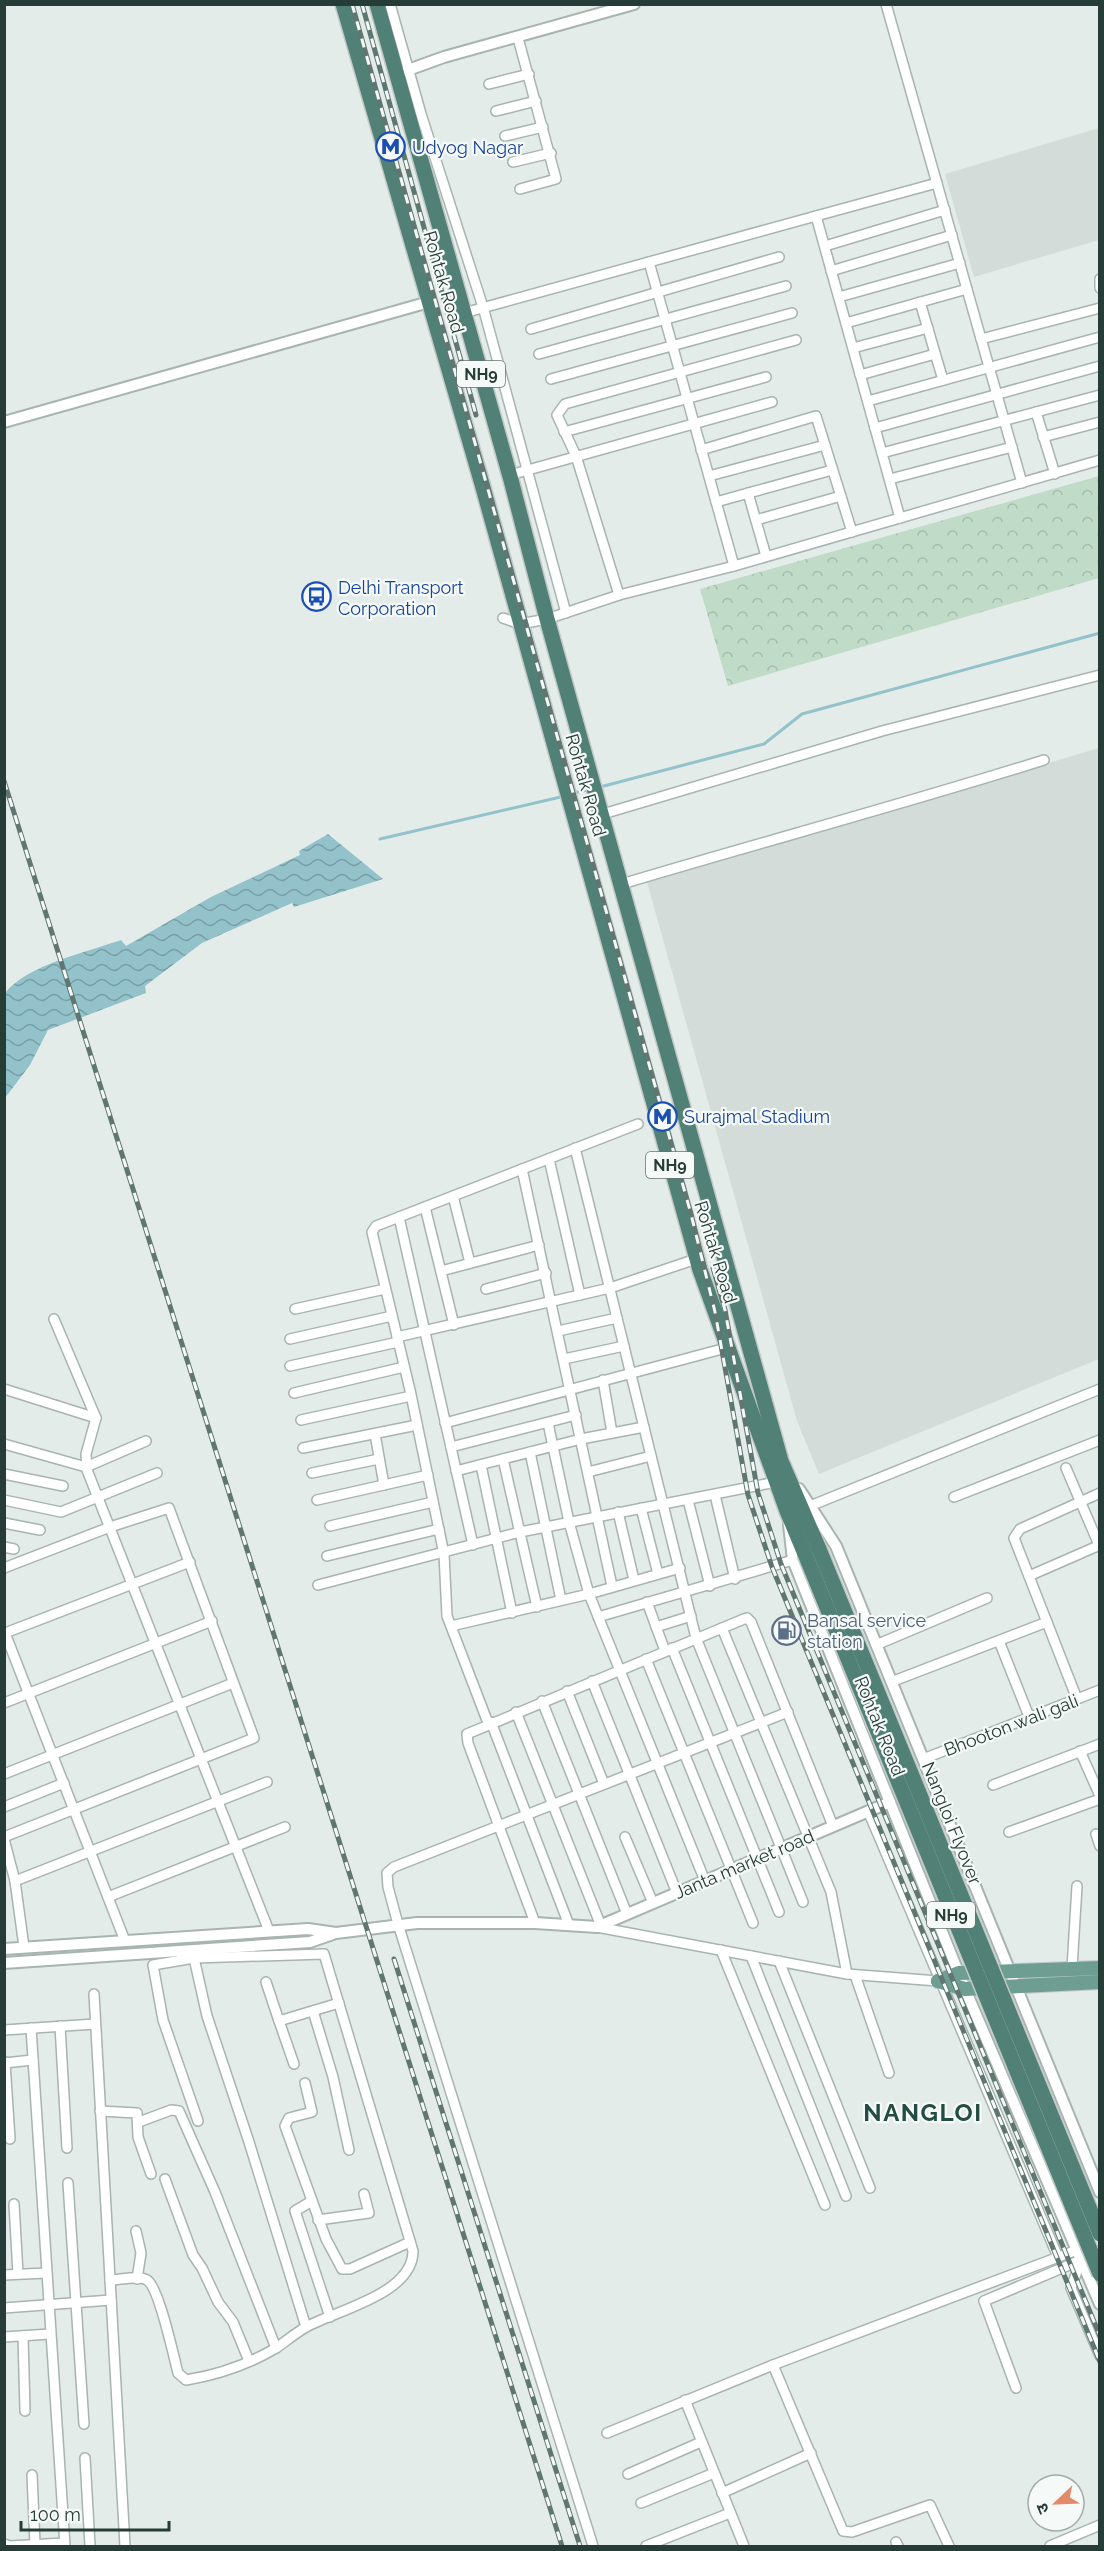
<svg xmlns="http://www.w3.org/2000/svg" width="1104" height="2551" viewBox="0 0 1104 2551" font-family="Raleway,'Noto Sans Devanagari',sans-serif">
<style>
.built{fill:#d3dcd8}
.forest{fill:url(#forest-crowns)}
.water{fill:url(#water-waves)}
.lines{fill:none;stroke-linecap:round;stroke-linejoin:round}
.stream{stroke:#93c2cb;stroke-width:3}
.minor-casing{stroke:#a7b4b0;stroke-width:12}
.tertiary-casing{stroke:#a7b4b0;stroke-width:14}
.primary-casing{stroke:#c2c8c7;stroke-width:16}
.trunk-casing{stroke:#c2c8c7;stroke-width:18}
.minor{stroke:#fff;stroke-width:9}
.tertiary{stroke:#fff;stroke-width:10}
.primary{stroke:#6e9d91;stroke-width:14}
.trunk{stroke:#518176;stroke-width:15}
.rail-casing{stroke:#607771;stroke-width:5}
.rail{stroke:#f5f9f7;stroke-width:3;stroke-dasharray:9;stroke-linecap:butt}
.trunk-bridge-casing{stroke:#c2c8c7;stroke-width:18;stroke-linecap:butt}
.trunk-bridge{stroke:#518176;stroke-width:15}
.labels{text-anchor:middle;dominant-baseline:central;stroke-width:4.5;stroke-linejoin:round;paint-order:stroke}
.shield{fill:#f5f9f7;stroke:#647570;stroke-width:1.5}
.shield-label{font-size:16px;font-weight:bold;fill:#263c36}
.transit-label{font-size:18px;fill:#164399;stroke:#f5f9f7;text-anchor:start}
.street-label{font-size:18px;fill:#263c36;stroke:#f5f9f7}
.service-label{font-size:18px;fill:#4e5e75;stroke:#f5f9f7;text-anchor:start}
.district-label{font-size:24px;font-weight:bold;letter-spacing:1.5px;fill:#234c43;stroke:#f5f9f7}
</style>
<defs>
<pattern id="forest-crowns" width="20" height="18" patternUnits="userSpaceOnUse" patternTransform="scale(1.5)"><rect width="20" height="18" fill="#c0dbc7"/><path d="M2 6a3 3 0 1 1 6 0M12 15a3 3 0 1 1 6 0" fill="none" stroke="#a5bdac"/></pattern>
<pattern id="water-waves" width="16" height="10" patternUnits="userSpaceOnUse" patternTransform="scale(1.5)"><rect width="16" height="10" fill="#93c2cb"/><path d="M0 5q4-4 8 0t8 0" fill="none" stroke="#789fa6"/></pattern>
</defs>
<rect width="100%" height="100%" fill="#e4ece9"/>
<g class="built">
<path d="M1099,128V240L974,277L945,174Z"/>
<path d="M1099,748V1359L819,1474L797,1421L647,882Z"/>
</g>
<path class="forest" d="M1099,476V578L728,686L700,589Z"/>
<path class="water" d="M328,834L383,879L294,907L292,903L202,943L145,986L146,993L48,1030L30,1065L5,1098V993C27,965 87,952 121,940L126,946L211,897L300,855L299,851Z"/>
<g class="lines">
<g class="stream">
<path d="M600,787L764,744L802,714L1100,633"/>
<path d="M574,793L591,789"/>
<path d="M380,839L565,796"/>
</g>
<defs>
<g id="minor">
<path d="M390,4L421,114L483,307L566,613"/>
<path d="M886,4L1022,483"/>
<path d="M518,38L556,179L520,189"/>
<path d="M489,84L529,74"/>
<path d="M496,111L536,101"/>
<path d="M505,136L543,127"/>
<path d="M513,162L551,153"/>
<path d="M816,216L937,183"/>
<path d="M825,246L945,210"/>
<path d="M649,262L734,566"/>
<path d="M831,271L952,235"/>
<path d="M1100,279V288"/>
<path d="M839,297L960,263"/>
<path d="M920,302L943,380"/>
<path d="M464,313L816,216L900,518"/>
<path d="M846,323L967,289"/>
<path d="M531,329L779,257"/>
<path d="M981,339L1100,308"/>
<path d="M853,348L928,328"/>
<path d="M539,354L786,286"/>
<path d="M860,375L935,354"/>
<path d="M551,379L792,313"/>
<path d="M868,401L1100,337"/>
<path d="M1036,412L1055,474"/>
<path d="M875,428L1100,366"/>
<path d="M564,432L766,377"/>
<path d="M1043,437L1100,422"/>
<path d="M701,450L816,416L852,532"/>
<path d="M882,453L1100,395"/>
<path d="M510,475L772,402"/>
<path d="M709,476L825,445"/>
<path d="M890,479L1012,447"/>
<path d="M748,493L766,556"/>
<path d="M716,502L832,470"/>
<path d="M756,520L841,496"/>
<path d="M619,595L576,456L557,415L565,404L796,340"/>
<path d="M503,618L520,624L547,619L619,595L734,566L1100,460"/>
<path d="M603,814L882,731L1100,675"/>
<path d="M622,884C762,842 904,804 1044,760"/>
<path d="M575,1148L696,1638L803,1902"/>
<path d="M549,1159L580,1295"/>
<path d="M522,1169L612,1586"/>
<path d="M453,1196L470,1263"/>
<path d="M425,1207L454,1325"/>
<path d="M399,1217L473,1545"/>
<path d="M441,1271L539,1245"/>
<path d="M486,1289L546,1273"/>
<path d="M295,1309L385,1289"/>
<path d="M54,1319L96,1418L86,1454L87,1470L269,1931"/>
<path d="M558,1331L617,1318"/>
<path d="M397,1337L610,1288L696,1259"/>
<path d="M290,1339L392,1316"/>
<path d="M564,1359L624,1346"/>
<path d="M290,1366L398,1342"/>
<path d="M603,1380L612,1433"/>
<path d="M4,1389L96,1418"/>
<path d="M294,1393L404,1367"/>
<path d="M301,1420L411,1396"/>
<path d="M445,1423L726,1348"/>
<path d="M548,1423L569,1522L589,1594L705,1881"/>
<path d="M375,1434L384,1485"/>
<path d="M4,1444L86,1467L146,1441"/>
<path d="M451,1447L576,1415"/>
<path d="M303,1448L417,1425"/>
<path d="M530,1452L561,1600"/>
<path d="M503,1459L537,1607"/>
<path d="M481,1465L512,1613"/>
<path d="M1066,1468L1099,1545"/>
<path d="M456,1471L581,1439L644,1427"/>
<path d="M588,1472L651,1456"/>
<path d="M312,1473L379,1459"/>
<path d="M4,1474L63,1486"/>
<path d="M715,1495L735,1579"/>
<path d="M954,1497L1100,1440"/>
<path d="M4,1500L61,1512L157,1473"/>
<path d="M317,1500L428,1475"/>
<path d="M688,1500L710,1586"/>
<path d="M810,1506L1100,1389"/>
<path d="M641,1508L658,1574"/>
<path d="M618,1512L634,1580"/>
<path d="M4,1523L40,1530"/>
<path d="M330,1526L433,1502"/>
<path d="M4,1547L14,1549"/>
<path d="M327,1556L439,1529"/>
<path d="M4,1568L110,1527L169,1508L254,1738L4,1837"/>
<path d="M1029,1576L1100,1545"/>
<path d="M318,1585L520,1532L776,1482"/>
<path d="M647,1602L665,1651"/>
<path d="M598,1617L793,1560"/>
<path d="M451,1626L589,1594L680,1568"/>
<path d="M656,1627L691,1616"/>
<path d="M722,1628L831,1892L847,1974"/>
<path d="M999,1641L1030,1719"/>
<path d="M876,1645L987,1598"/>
<path d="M672,1648L779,1912"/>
<path d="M646,1659L753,1923"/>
<path d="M592,1681L677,1893"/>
<path d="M891,1682L1047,1622"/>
<path d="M567,1691L604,1784"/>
<path d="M1077,1699L1014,1538L1020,1529L1100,1493"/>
<path d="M542,1701L627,1914"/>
<path d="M4,1703L212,1621"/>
<path d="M516,1712L601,1926"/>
<path d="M491,1722L569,1925"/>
<path d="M488,1723L447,1616L444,1554L410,1390L372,1232L376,1226L638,1124"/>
<path d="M1080,1751L1100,1796"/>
<path d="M923,1759L1100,1690"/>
<path d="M4,1774L233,1683"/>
<path d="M993,1785L1100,1744"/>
<path d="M4,1807L64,1783"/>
<path d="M868,1811L1058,2257"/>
<path d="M1009,1832L1100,1799"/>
<path d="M1096,1834L1100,1846"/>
<path d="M625,1837L653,1903"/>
<path d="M4,1839L15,1881L24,1947"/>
<path d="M15,1881L267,1782"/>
<path d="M108,1897L285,1827"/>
<path d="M535,1923L468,1743L467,1734L744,1619L747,1618L751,1622L833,1826"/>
<path d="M597,1927L847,1974L938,1981"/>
<path d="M125,1941L5,1633L190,1562"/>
<path d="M721,1950L825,2205"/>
<path d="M751,1956L846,2196"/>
<path d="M194,1958L207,2016L249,2142L306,2327"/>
<path d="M779,1961L870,2188"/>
<path d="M1072,1968L1077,1886"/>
<path d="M855,1975L889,2073"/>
<path d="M266,1982L279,2021"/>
<path d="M94,1994L125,2546"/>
<path d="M313,2011L333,2077L349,2150"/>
<path d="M60,2026L67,2148"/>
<path d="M31,2028L65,2546"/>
<path d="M4,2030L95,2024"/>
<path d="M5,2062L10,2139"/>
<path d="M4,2063L33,2060"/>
<path d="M294,2064L279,2021L339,2003"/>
<path d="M305,2083L312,2112L289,2118L285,2126L326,2239L342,2269H350L410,2242"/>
<path d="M100,2111L137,2113L138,2137L151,2174"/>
<path d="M139,2122L171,2110L179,2111L215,2192L276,2348"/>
<path d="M165,2179L193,2255L202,2268L218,2302L233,2322L249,2361"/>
<path d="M68,2183L84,2424"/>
<path d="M312,2201L295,2211L330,2317"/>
<path d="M14,2204L18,2274"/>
<path d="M318,2220L369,2213L364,2194"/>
<path d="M136,2231L141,2253L137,2279"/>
<path d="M1081,2260L1071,2288L1100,2356"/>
<path d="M4,2275L46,2273"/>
<path d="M110,2280C119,2280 139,2275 147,2280C159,2287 174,2358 178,2373L186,2380C217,2375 249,2364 276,2348C286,2341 296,2333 306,2327C337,2310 413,2294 413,2251L324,1954L194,1958L153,1965L163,2020L198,2121"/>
<path d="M4,2308L111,2300"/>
<path d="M23,2336L25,2411"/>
<path d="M4,2337L50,2334"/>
<path d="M773,2365L843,2531L852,2532L930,2505L949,2546"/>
<path d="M1016,2388L984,2301L1081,2260"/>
<path d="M685,2400L744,2546"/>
<path d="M607,2433L773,2365L1077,2250"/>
<path d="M85,2458L90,2546"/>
<path d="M628,2474L701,2442"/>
<path d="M32,2475L35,2544"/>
<path d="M722,2493L811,2453"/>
<path d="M641,2503L714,2473"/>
<path d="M896,2542L898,2546"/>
<path d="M4,2544L10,2546L64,2543"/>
<path d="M593,2546L398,1924L388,1887L387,1873L394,1867L788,1712"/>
<path d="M646,2546L730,2513"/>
<path d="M1050,2546L1100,2525"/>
</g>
<g id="tertiary">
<path d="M397,74L444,57L634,4"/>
<path d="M4,422L429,302"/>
<path d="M799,1489L836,1546L1100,2192"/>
<path d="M789,1525L793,1560L822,1633L965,1989L1100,2304"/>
<path d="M4,1949L308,1929L336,1933L417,1923H535L597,1927L890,1802"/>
<path d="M4,1963L310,1942L333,1934"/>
</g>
<g id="primary">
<path d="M938,1981L959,1973L1100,1968"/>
<path d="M938,1981L965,1989L1100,1982"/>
</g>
<g id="trunk">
<path d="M343,4L482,484L700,1270L787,1511L805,1554"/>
<path d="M377,4L511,480L547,619L781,1461L819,1549"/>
</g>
</defs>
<use href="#minor" class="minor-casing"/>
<use href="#tertiary" class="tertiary-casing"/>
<use href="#primary" class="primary-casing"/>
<use href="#trunk" class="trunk-casing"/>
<use href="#minor" class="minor"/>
<use href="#tertiary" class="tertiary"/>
<use href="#primary" class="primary"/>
<use href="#trunk" class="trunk"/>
<defs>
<g id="rail">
<path d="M352,4L691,1214L715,1312L748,1495L772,1567L1100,2362"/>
<path d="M362,4L476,415"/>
<path d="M4,781L562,2546"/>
<path d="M713,1268L725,1310L758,1493L781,1564L1100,2336"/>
<path d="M394,1959L580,2546"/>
</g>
</defs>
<use href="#rail" class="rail-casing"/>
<use href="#rail" class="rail"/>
<defs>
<g id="trunk-bridge">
<path d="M819,1549L1100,2234"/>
<path d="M805,1554L1100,2274"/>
</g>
</defs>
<use href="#trunk-bridge" class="trunk-bridge-casing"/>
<use href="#trunk-bridge" class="trunk-bridge"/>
</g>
<defs>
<symbol id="metro-ring" viewBox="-11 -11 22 22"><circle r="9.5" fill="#f5f9f7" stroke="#1a4fb4" stroke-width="1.5"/><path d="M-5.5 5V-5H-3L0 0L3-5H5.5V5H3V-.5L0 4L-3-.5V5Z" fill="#1a4fb4"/></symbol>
<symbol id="bus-ring" viewBox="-11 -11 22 22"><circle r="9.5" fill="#f5f9f7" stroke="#1a4fb4" stroke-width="1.5"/><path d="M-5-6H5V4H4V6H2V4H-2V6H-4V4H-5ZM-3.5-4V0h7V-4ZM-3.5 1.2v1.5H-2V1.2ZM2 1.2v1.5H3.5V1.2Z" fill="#1a4fb4"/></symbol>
<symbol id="fuel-ring" viewBox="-11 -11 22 22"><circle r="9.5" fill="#f5f9f7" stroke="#5c6f8a" stroke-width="1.5"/><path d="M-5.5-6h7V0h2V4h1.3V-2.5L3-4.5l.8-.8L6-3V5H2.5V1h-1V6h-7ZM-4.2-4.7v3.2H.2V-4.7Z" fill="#5c6f8a"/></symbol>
</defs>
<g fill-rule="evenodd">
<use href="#metro-ring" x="374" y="130" width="33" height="33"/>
<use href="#bus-ring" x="300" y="580" width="33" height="33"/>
<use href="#metro-ring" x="646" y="1100" width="33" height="33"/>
<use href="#fuel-ring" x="770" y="1614" width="33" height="33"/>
</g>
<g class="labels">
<g class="shield">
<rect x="457" y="361" width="48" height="26" rx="4.5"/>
<rect x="646" y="1152" width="48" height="26" rx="4.5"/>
<rect x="927" y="1902" width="48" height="26" rx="4.5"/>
</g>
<g class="shield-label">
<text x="481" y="374">NH9</text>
<text x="670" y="1165">NH9</text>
<text x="951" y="1915">NH9</text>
</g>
<g class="transit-label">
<text x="412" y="147">Udyog Nagar</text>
<text x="338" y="587">Delhi Transport<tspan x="338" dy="21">Corporation</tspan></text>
<text x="684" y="1116">Surajmal Stadium</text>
</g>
<g class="street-label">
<text transform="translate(444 282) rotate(74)">Rohtak Road</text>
<text transform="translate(586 785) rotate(74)">Rohtak Road</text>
<text transform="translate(716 1252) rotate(73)">Rohtak Road</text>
<text transform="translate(1011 1725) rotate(-21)">Bhooton wali gali</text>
<text transform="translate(880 1726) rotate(68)">Rohtak Road</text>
<text transform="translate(952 1823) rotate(68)">Nangloi Flyover</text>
<text transform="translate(744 1864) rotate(-23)">Janta market road</text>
</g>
<g class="service-label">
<text x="807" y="1620">Bansal service<tspan x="807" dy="21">station</tspan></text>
</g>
<g class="district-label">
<text x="923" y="2112">NANGLOI</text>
</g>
</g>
<rect width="1104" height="2551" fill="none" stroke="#263c36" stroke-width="12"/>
<g transform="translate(1056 2503) rotate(247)"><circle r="28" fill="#f5f9f7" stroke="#a2adaa" stroke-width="1.5"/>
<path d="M0-4.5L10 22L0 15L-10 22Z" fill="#e38a6b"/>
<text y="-9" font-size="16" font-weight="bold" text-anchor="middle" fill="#263c36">उ</text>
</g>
<path d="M21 2521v9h148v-9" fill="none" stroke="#263c36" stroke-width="3"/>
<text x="30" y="2521" font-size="18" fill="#263c36" stroke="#f5f9f7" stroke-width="4.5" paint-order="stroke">100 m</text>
</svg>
